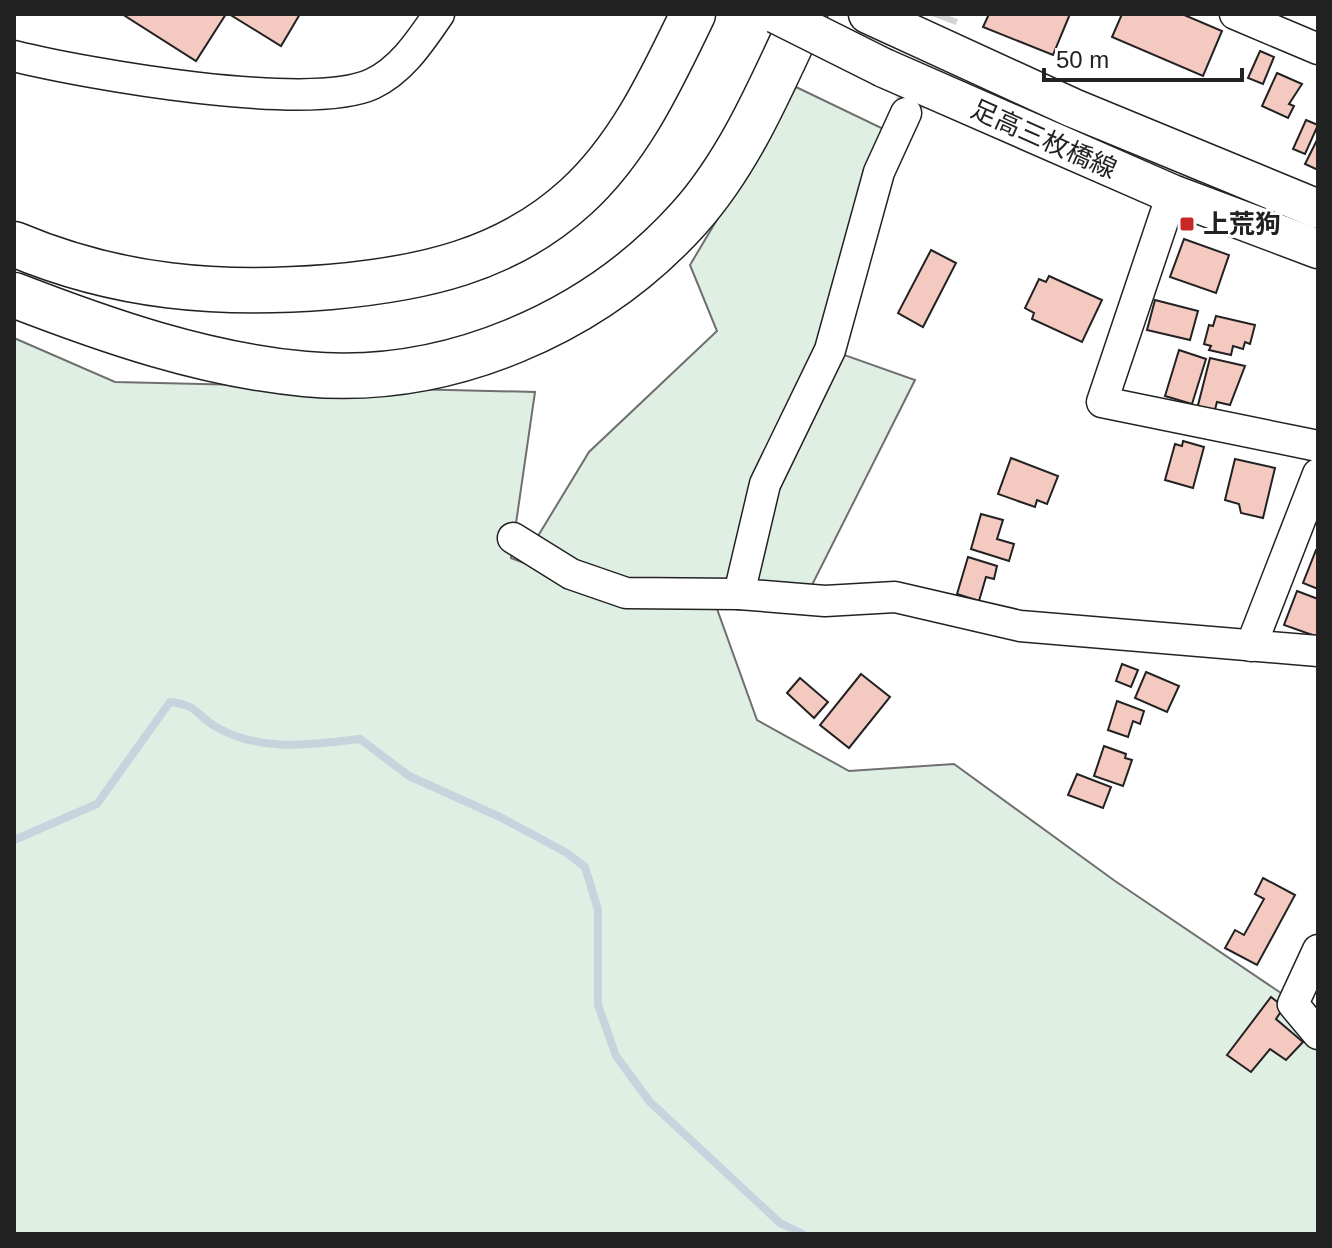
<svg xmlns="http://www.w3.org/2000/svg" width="1332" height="1248" viewBox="0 0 1332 1248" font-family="Arial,'Noto Sans JP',sans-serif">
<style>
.green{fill:#e0efe3;stroke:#6f6f6f;stroke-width:2}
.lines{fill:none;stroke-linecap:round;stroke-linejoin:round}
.stream{stroke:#c7d3dd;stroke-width:8}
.building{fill:#f3c9c0;stroke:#222;stroke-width:2}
.minor-tunnel{stroke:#d3d3d3;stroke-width:30;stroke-dasharray:30 15;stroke-linecap:butt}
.minor-casing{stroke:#222;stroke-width:33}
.major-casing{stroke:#222;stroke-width:41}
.highway-casing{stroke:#222;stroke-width:47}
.minor{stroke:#fff;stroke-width:30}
.major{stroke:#fff;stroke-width:38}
.highway{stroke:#fff;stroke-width:44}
.major-bridge-casing{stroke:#222;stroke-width:41;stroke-linecap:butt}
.major-bridge{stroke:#fff;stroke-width:38}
.poi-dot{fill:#c62828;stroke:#fff;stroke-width:3}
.labels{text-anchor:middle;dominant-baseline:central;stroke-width:6;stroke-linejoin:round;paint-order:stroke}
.street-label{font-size:26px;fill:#222;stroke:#fff}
.poi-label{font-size:26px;font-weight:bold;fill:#222;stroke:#fff;text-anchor:start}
</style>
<rect width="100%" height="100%" fill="#fff"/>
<g class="green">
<path d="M796,87L896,135L830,350L915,380L808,593L607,580L538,536L589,452L717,331L690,265Z"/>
<path d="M14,338L115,382L535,392L511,558L617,597L717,609L757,720L849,771L954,764L1115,881L1318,1018V1234H14Z"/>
</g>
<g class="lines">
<path class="stream" d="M14,840L97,804L170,702C199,705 196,716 218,728C263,753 311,744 360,739L409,776L500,817L567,853L585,867L598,910V1005L616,1056L650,1102L780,1223L803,1234"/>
</g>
<g class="building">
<path d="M122,14H226L196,61Z"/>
<path d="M229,14H300L281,46Z"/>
<path d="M989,14H1070L1053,55L983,27Z"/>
<path d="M1122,14H1182L1222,31L1203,76L1112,37Z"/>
<path d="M1260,51L1274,57L1263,84L1248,78Z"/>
<path d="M1277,73L1302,84L1289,104L1294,106L1288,118L1262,106Z"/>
<path d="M1306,120L1318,125L1305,154L1293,149Z"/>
<path d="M1318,138V170L1305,164Z"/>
<path d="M1184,239L1229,255L1216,293L1170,277Z"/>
<path d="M931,250L956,263L923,327L898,313Z"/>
<path d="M1049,276L1102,300L1082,342L1032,319L1034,313L1025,308L1039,279L1046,282Z"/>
<path d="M1155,300L1198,311L1190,340L1147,330Z"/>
<path d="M1216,316L1255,325L1250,344L1245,342L1243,349L1233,346L1231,355L1209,350L1211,346L1204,344L1209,325L1213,326Z"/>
<path d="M1179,350L1206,359L1192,404L1165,396Z"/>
<path d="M1210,358L1245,366L1230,405L1217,402L1213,417L1196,413Z"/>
<path d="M1183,441L1204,447L1193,488L1165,480L1175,444L1182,446Z"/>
<path d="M1011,458L1058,476L1047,504L1037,500L1035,507L998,494Z"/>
<path d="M1235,459L1275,468L1263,518L1241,513L1239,504L1225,500Z"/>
<path d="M981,514L1003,520L997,539L1014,544L1009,561L971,549Z"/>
<path d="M1316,550H1318V589L1303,583Z"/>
<path d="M968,557L997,566L994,579L986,577L979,601L957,594Z"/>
<path d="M1297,591L1318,599V637L1284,625Z"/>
<path d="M1122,664L1138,670L1131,687L1116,681Z"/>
<path d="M1146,672L1179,686L1167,712L1135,698Z"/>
<path d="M861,674L890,697L849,748L820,725Z"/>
<path d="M800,678L828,702L814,718L787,693Z"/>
<path d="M1117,701L1144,711L1140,724L1133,721L1128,737L1108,730Z"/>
<path d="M1104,746L1126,754L1125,758L1132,760L1123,786L1094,776Z"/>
<path d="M1077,774L1111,787L1103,808L1068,795Z"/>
<path d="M1263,878L1295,895L1257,965L1225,948L1235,930L1244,935L1264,899L1255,894Z"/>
<path d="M1271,997L1284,1007L1276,1019L1303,1042L1286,1060L1270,1049L1251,1072L1227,1055Z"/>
</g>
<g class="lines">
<path class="minor-tunnel" d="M910,104L944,14"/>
<defs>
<g id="minor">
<path d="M1235,14L1318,49"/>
<path d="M14,56C86,74 309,113 372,84C402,70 421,40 439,14"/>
<path d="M906,113L879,172L830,350L765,484L739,594L825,601L895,597L1020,626L1318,651"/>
<path d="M1172,194L1102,402L1318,446"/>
<path d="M513,538L571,574L626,593L739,594"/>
<path d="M1251,646L1318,474"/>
<path d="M1318,950L1293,1004L1318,1034"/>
</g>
<g id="major">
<path d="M868,14L1073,108L1318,209"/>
<path d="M884,68L1172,194L1318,249"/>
</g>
<g id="highway">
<path d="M14,244C118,288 219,296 330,287C421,279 506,261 576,197C630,148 662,78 693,14"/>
<path d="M14,295C107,331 205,365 305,374C447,387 594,324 689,218C741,160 772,84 805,14"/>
</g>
</defs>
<use href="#minor" class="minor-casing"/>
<use href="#major" class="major-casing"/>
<use href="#highway" class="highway-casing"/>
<use href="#minor" class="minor"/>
<use href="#major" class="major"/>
<use href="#highway" class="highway"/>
<defs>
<path id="major-bridge" d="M776,14L884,68"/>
</defs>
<use href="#major-bridge" class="major-bridge-casing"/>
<use href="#major-bridge" class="major-bridge"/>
</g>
<rect class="poi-dot" x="1179" y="216" width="16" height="16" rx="4"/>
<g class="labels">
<g class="street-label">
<text transform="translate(1044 139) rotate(24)">足高三枚橋線</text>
</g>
<g class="poi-label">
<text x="1203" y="224">上荒狗</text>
</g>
</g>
<rect width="1332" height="1248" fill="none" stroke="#222222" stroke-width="32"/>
<path d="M1044 68v12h198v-12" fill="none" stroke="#222222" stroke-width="4"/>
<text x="1056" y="68" font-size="24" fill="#222222" stroke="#ffffff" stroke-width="6" paint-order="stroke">50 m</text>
</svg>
